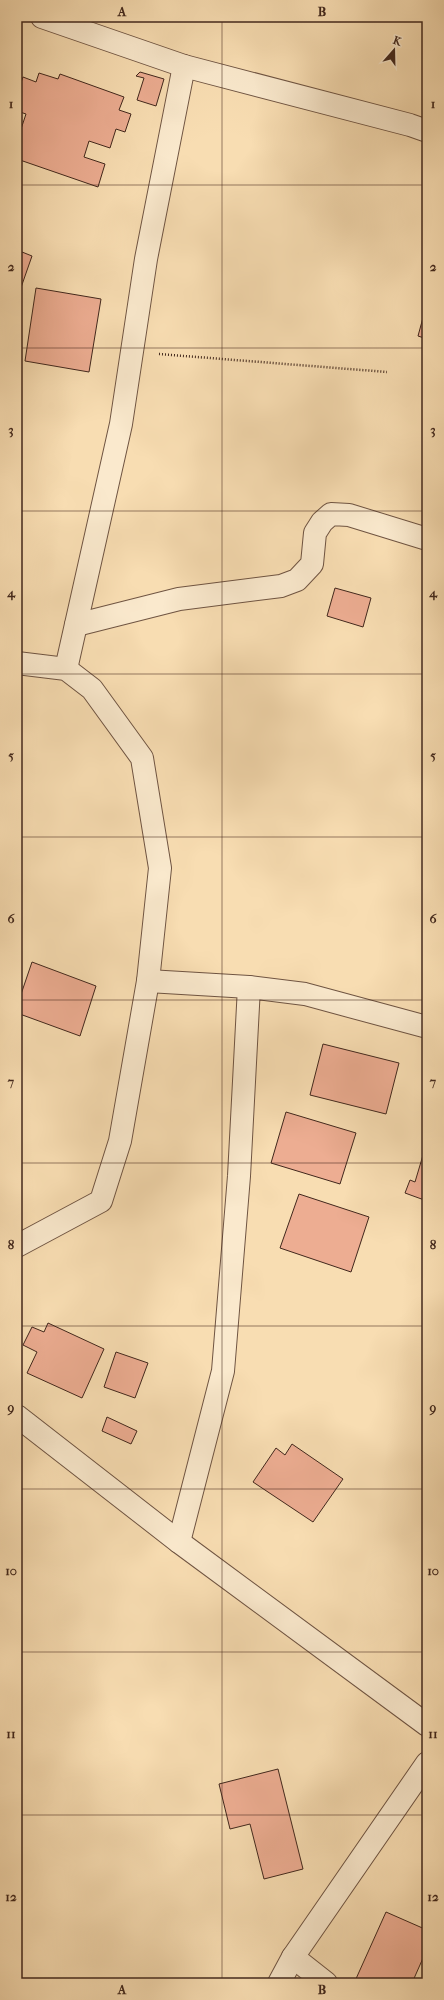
<svg xmlns="http://www.w3.org/2000/svg" width="444" height="2000" viewBox="0 0 444 2000" font-family="'IM FELL French Canon',serif">
<style>
.building{fill:#edad92;stroke:#41271c}
.lines{fill:none;stroke-linecap:round;stroke-linejoin:round}
.minor-casing{stroke:#6f5442;stroke-width:24}
.tertiary-casing{stroke:#6f5442;stroke-width:24}
.path{stroke:#41271c;stroke-width:2.5;stroke-dasharray:1 2;stroke-linecap:butt}
.minor{stroke:#fae9cd;stroke-width:22}
.tertiary{stroke:#fae9cd;stroke-width:22}
.grid{fill:none;stroke:#41271c;stroke-width:1;stroke-opacity:0.55}
.neatline{fill:none;stroke:#41271c;stroke-width:1.5}
.grid-label{font-size:13px;text-anchor:middle;font-weight:bold;fill:#41271c}
</style>
<rect width="100%" height="100%" fill="#f8ddb2"/>
<filter id="stains"><feTurbulence type="fractalNoise" baseFrequency=".005" numOctaves="4"/><feColorMatrix values="0 0 0 0 .2 0 0 0 0 .09 0 0 0 0 .02 0 0 0 .5 -.17"/></filter>
<radialGradient id="worn" r=".72"><stop offset=".6" stop-color="#630" stop-opacity="0"/><stop offset="1" stop-color="#630" stop-opacity=".3"/></radialGradient>
<g class="building">
<path d="M140,72L164,79L156,106L137,100L144,78L136,76Z"/>
<path d="M39,73L58,79L60,74L124,97L119,110L131,114L125,132L116,129L110,148L89,141L84,157L105,164L98,187L17,159V141L26,114L17,111V93L23,77L36,82Z"/>
<path d="M17,250L32,256L17,299Z"/>
<path d="M36,288L101,299L89,372L25,361Z"/>
<path d="M427,303V339L418,336Z"/>
<path d="M335,588L371,598L363,627L327,616Z"/>
<path d="M32,962L96,986L80,1036L17,1013V1006Z"/>
<path d="M323,1044L399,1063L386,1114L310,1095Z"/>
<path d="M286,1112L356,1133L340,1184L271,1163Z"/>
<path d="M426,1145H427V1201L405,1193L410,1180L415,1182Z"/>
<path d="M299,1194L369,1217L351,1272L280,1248Z"/>
<path d="M48,1323L104,1349L82,1398L27,1373L37,1352L23,1345L32,1327L44,1332Z"/>
<path d="M116,1352L148,1363L135,1398L104,1387Z"/>
<path d="M107,1417L137,1431L131,1444L102,1431Z"/>
<path d="M292,1444L343,1479L313,1522L253,1482L276,1448L285,1455Z"/>
<path d="M278,1769L303,1869L264,1879L250,1824L230,1829L219,1784Z"/>
<path d="M386,1912L427,1930V1949L412,1983H360L355,1981Z"/>
</g>
<g class="lines">
<defs>
<g id="minor">
<path d="M42,17L184,66L410,125L427,131"/>
<path d="M76,625L179,599L281,586L297,580L312,564L315,533L322,522L331,514L349,515L427,539"/>
<path d="M17,663L66,669L92,689L142,758L160,868L148,981L120,1141L101,1201L17,1246"/>
<path d="M66,669L121,424L146,259L184,66"/>
<path d="M148,981L249,987"/>
<path d="M179,1542L223,1371L239,1176L249,987L305,994L427,1027"/>
<path d="M293,1957L326,1983"/>
<path d="M279,1983L293,1957L427,1763"/>
</g>
<path id="tertiary" d="M17,1416L179,1542L427,1725"/>
</defs>
<use href="#minor" class="minor-casing"/>
<use href="#tertiary" class="tertiary-casing"/>
<path class="path" d="M159,354L387,372"/>
<use href="#minor" class="minor"/>
<use href="#tertiary" class="tertiary"/>
</g>
<path class="grid" d="M222,17V1983M17,185H427M17,348H427M17,511H427M17,674H427M17,837H427M17,1000H427M17,1163H427M17,1326H427M17,1489H427M17,1652H427M17,1815H427"/>
<rect width="444" height="2000" fill="none" stroke="#f8ddb2" stroke-width="44"/>
<g transform="translate(394 50) rotate(20)" stroke="#fae9cd" stroke-width="3" paint-order="stroke">
<path d="M0-3L7 15L0 10L-7 15Z" fill="#41271c"/>
<text y="-6" font-size="11" font-weight="bold" text-anchor="middle" fill="#41271c">K</text>
</g>
<rect x="22" y="22" width="400" height="1956" class="neatline"/>
<g class="grid-label">
<text x="122" y="16">A</text>
<text x="322" y="16">B</text>
<text x="11" y="108">1</text>
<text x="433" y="108">1</text>
<text x="11" y="271">2</text>
<text x="433" y="271">2</text>
<text x="11" y="434">3</text>
<text x="433" y="434">3</text>
<text x="11" y="597">4</text>
<text x="433" y="597">4</text>
<text x="11" y="760">5</text>
<text x="433" y="760">5</text>
<text x="11" y="923">6</text>
<text x="433" y="923">6</text>
<text x="11" y="1086">7</text>
<text x="433" y="1086">7</text>
<text x="11" y="1249">8</text>
<text x="433" y="1249">8</text>
<text x="11" y="1412">9</text>
<text x="433" y="1412">9</text>
<text x="11" y="1575">10</text>
<text x="433" y="1575">10</text>
<text x="11" y="1738">11</text>
<text x="433" y="1738">11</text>
<text x="11" y="1901">12</text>
<text x="433" y="1901">12</text>
<text x="122" y="1994">A</text>
<text x="322" y="1994">B</text>
</g>
<rect width="100%" height="100%" filter="url(#stains)"/>
<rect width="100%" height="100%" fill="url(#worn)"/>
</svg>
